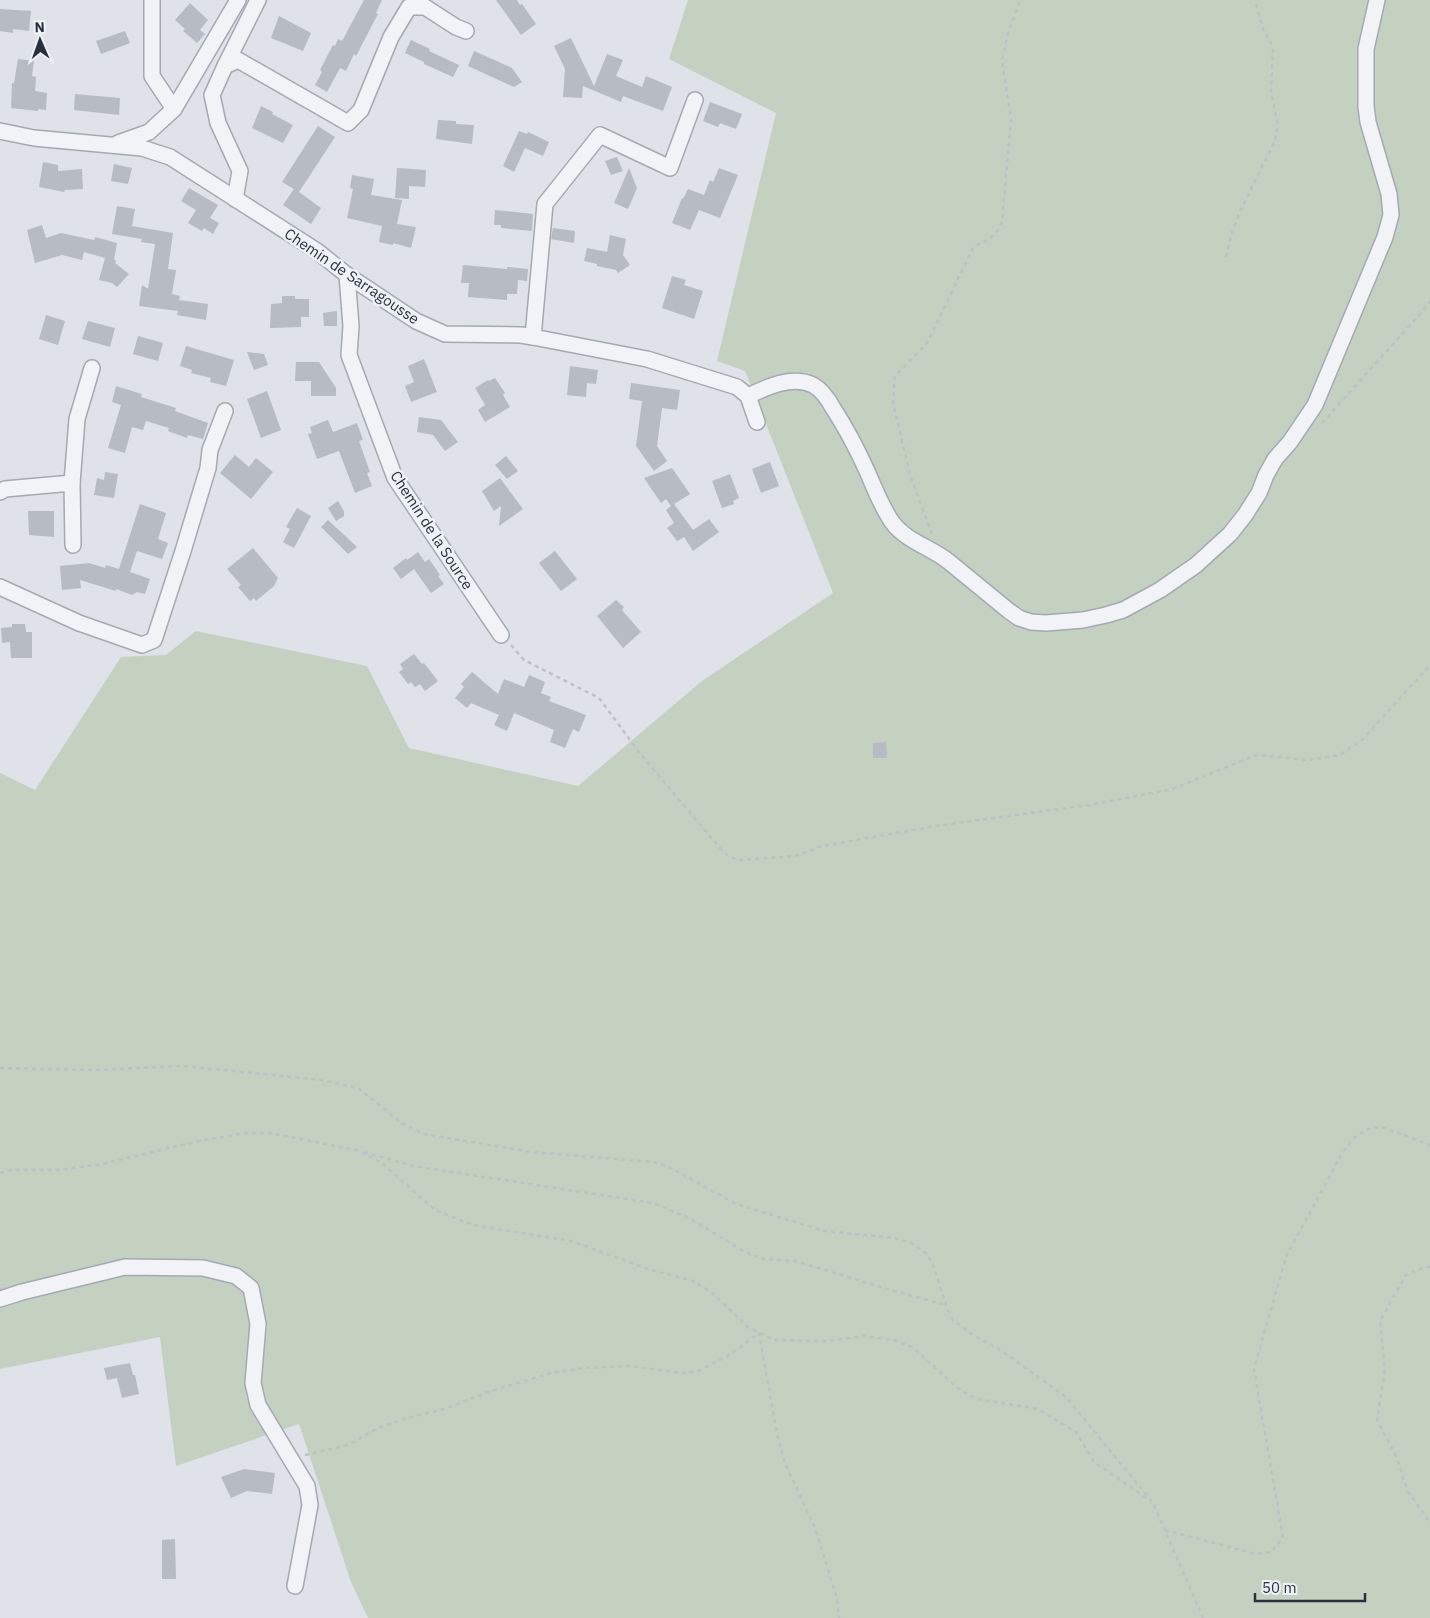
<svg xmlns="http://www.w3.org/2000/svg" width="1430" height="1618" viewBox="0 0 1430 1618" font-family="'IBM Plex Sans',sans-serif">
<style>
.green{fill:#c4d1c0}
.building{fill:#b6bbc4}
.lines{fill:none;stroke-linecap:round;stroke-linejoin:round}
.minor-casing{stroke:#a4a9b2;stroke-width:18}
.path{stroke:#bdc0c6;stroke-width:2.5;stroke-dasharray:4 4;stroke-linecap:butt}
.minor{stroke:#f1f3f6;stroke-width:15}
.labels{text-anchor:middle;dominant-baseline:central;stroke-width:5;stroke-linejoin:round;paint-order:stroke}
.street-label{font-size:15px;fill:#28303e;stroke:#eef1f5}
</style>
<rect width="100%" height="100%" fill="#dfe2e8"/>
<path class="green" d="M688,0H1430V1618H368L351,1582L299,1424L176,1466L160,1337L0,1369V773L35,790L121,657L166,655L196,631L367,666L409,748L578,786L702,681L833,593L745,371L717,361L776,113L669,59Z"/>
<g class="building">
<path d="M364,0H382L376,13L378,14L356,56L354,54L346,71L340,68L327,92L315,85L322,72L320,70L333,45L335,46L338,39L342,41Z"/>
<path d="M496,0H517L520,5L522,4L536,24L521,35Z"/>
<path d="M190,3L208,20L200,30L205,34L197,43L183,31L185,29L175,20Z"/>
<path d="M0,9L31,11L29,31L13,29V33L0,31Z"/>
<path d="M279,16L311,33L303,51L271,38Z"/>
<path d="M125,31L130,43L101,54L96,41Z"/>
<path d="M571,38L594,86L607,54L623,60L616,76L642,87L646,76L672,87L663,111L623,96L621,102L583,86L582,98L563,97L565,69L554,46Z"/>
<path d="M411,40L430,49L429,51L459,65L453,77L424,64V62L405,53Z"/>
<path d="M474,51L512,68L522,82L514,87L468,66Z"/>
<path d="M18,59L34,61L32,76L36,77L35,91L47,93L46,110L38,109V111L11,108L12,83H14Z"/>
<path d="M75,94L120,98L119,115L74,110Z"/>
<path d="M710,102L742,114L736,129L720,123L718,127L703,121Z"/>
<path d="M261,106L273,112L272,114L293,125L283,143L252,128Z"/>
<path d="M438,120L456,121V124L474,125L472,144L436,139Z"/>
<path d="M318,126L335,137L299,192L321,208L311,224L283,205L294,189L282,182Z"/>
<path d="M519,131L527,134L528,132L549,142L543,156L525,148L514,172L503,166Z"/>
<path d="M617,157L623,171L611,175L605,161Z"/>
<path d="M43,162L58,165V171L82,169L83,189L65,190L64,192L39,187Z"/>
<path d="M114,164L132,168L128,184L111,181Z"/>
<path d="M397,168L426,170L425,187L409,186V199L395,198Z"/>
<path d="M629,168L637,188L628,209L614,203Z"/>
<path d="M719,168L738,175L720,218L699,210L690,230L672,223L682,198L683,199L688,189L704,195L710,180L713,182Z"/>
<path d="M352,175L374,179L371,195L402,200L397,224L416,227L411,248L393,243V245L379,242L382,226L347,218L353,189L350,188Z"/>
<path d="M189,188L218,205L210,218L219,223L213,234L204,228L202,231L188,223L196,210L181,201Z"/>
<path d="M117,206L135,209L132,226L173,233L168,269L176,270L172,294L180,296L179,300L208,304L206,320L177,315L178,311L139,306L142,285L148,289L155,244L141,242L142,239L112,234Z"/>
<path d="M495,210L533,214L532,231L501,228V225H494Z"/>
<path d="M42,225L46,238L61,233L94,240L95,237L117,243L114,260H116L115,263L129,274L117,287L112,283L99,280L105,258L84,252L82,260L62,255L35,263L27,230Z"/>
<path d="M553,228L575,231L574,243L551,239Z"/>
<path d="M610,235L626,239L623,255L630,265L618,273L616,270L597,266V264L584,261L587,248L607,252Z"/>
<path d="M463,265L507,269V267L528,269L527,281L518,280L517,294H507V300L468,297L469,283H461Z"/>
<path d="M672,276L686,280L684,285L703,291L694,319L662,308Z"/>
<path d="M282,296H295V299H309V317H301V327L270,328L271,304L282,303Z"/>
<path d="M337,311V326H324L323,313Z"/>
<path d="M46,315L65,321L58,345L39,339Z"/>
<path d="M88,321L115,328L110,347L82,339Z"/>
<path d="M138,336L163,343L158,361L133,354Z"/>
<path d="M186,346L234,360L226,386L210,382L211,378L191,373L192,370L180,366Z"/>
<path d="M247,352L264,354L268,365L254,370Z"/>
<path d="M424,359L437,392L411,402L405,386L414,382L408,366Z"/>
<path d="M296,362H319L336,388V396H311V381H295Z"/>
<path d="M570,366L598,370L596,384L587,383L586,397L567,395Z"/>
<path d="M495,378L505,393L503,395L510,407L485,422L478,410L485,405L475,388L488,380L489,381Z"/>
<path d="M631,383L680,390L677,410L662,408L657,446L667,461L654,471L636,446L642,401L629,399Z"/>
<path d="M116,386L142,394L141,397L176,408L175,411L208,423L203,439L188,435L187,438L168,431L169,428L146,421L143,430L132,427L125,453L108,448L121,405L112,402Z"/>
<path d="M267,391L281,430L261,438L247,399Z"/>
<path d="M419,417L441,420L458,442L445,451L433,435L417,432Z"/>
<path d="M328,420L333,432L357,423L363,440L359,441L370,472L367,473L372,486L355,493L339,451L317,459L308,434L312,433L310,427Z"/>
<path d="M235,455L249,467L256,458L273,472L251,499L220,473Z"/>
<path d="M506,456L518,471L507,479L495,465Z"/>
<path d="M770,462L779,486L761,493L752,469Z"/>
<path d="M672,468L690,494L674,504L693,530L709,519L719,532L693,551L684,537L677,541L667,528L674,523L666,510L671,506L666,499L661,503L644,478Z"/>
<path d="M105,472L118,474L114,498L94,495L97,478L104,480Z"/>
<path d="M730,474L739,498L733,501L734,504L722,508L712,481Z"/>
<path d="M500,478L523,509L499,526L501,506L494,511L482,491Z"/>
<path d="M338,501L344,511V516L336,521L328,508Z"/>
<path d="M140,504L166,513L158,539L168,543L162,559L137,551L130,572L150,579L145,594L137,592L132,595L116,589V591L80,580L81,588L62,590L60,566L89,563L105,568L106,565L119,569Z"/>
<path d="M297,508L311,516L294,548L283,542L290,529L286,527Z"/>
<path d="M28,511H54V537L29,535Z"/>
<path d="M328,520L357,547L348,554L321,527Z"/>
<path d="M253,548L278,578L274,586L256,601L254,598L250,601L238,587L241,585L227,569Z"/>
<path d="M555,551L577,579L561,591L539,563Z"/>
<path d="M418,552L425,562L429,559L440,575L438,576L444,584L431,593L414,569L401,579L393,568L406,558L407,560Z"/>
<path d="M616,600L624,607L622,610L641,632L623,648L597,616Z"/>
<path d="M12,624H25L26,632H32V658H11L10,642L2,643L1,628L12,627Z"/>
<path d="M414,654L422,664L424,663L438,681L425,691L420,684L415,687L411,682L408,684L399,672L403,669L400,664Z"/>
<path d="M472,672L498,694L504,679L524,687L529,675L545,682L541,693L551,697L549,701L586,715L579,732L573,729L565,748L550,742L554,730L514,713L507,731L494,725L499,715L471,703L467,708L455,698L464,687L461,684Z"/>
<path d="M886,742L887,758H873V743Z"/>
<path d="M130,1363L133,1375H135L139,1394L122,1398L117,1378L107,1380L104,1368Z"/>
<path d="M244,1469L275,1473L272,1494L247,1491L231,1498L221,1477Z"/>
<path d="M175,1539L176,1579H162V1540Z"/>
</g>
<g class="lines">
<defs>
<g id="minor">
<path d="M152,0V76L174,109"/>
<path d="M225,66L258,0"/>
<path d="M0,131L34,138L142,148L170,157L317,251L347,275L416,321L445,334L521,335L533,337L647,359L737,387L748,396L757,422"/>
<path d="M118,143L149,132L174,109L238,0"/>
<path d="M235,199L240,171L218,123L212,95L225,66L238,60L348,123L361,110L391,37L409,7H425L456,27L466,31"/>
<path d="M347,275L351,326L349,355L395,478L501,635"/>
<path d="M533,337L545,204L600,135L670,168L695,100"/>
<path d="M748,396C767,387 792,375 813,385C822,390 828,399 833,408C846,428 857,449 867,471C875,489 881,506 892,522C906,541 930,547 948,561L1009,611L1019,618L1031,622L1046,623L1083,620L1106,615L1123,610L1160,590L1196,565L1230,534L1245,515L1259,493L1266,475L1275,459L1290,442L1315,405L1385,237L1391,215L1389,194L1368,122L1366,106V49L1377,0"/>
<path d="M0,492L5,489L72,483"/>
<path d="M73,545L72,483L77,419L92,368"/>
<path d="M0,587L79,623L142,645L154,640L183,551L208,468L210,450L225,411"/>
<path d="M0,1299L22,1292L125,1267L203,1268L236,1276L251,1288L258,1324L253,1383L258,1405L307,1486L310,1505L295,1586"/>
</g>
</defs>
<use href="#minor" class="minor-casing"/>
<g class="path">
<path d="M1226,257L1232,232L1241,209L1275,141L1278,125L1271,92L1273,47L1263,29L1255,0"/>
<path d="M1322,423L1422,312L1430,301"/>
<path d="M932,534L910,475L893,403L895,376L927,343L974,246C988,241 996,236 1002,222L1011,119L1002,61L1008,33L1020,0"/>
<path d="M511,645L524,660L599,698L639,752L719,847L729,857L740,860L795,856L822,846L936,826L1089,805L1172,789L1256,755L1308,760L1340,755L1362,740L1430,665"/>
<path d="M0,1068L95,1070L182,1066L322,1080L358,1088L403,1124L424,1134L531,1152L654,1162L669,1167L736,1204L825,1231L895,1238L914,1244L927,1254L933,1265L946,1305L953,1320L970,1333L1002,1351L1066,1397L1153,1503L1203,1618"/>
<path d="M364,1152L413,1166L653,1203L689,1218L745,1252L764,1259L795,1261L887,1289L946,1305"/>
<path d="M0,1173L10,1170H59L102,1164L199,1141L246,1133H270L356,1150L381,1162L435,1210L473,1225L571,1241L648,1269L693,1281L711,1292L749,1328L774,1340L824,1341L864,1336L894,1340L912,1347L960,1390L977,1399L1038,1409L1076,1432L1094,1462L1149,1500"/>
<path d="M1430,1267H1424L1405,1276L1380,1321L1385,1370L1377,1420L1397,1458L1407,1490L1430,1522"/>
<path d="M305,1455L348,1445L378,1428L407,1418L445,1409L485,1393L551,1373L584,1368L630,1366L681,1373L698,1371L731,1354L759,1333L777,1434L785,1463L815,1528L837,1598L839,1618"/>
<path d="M1165,1530L1256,1554L1271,1552L1283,1538L1254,1369L1286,1257L1342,1153L1355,1137L1368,1129L1382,1127L1430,1145"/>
</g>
<use href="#minor" class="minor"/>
</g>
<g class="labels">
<g class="street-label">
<text transform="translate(352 276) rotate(34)">Chemin de Sarragousse</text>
<text transform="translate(432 530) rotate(57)">Chemin de la Source</text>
</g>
</g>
<g transform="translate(40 40) rotate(358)" stroke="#eef1f5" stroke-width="4" paint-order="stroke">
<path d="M0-4L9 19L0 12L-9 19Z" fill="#28303e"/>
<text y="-8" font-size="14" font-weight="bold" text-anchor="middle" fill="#28303e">N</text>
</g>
<path d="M1255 1593v8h110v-8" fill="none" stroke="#28303e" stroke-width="2.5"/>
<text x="1262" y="1593" font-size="15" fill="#28303e" stroke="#eef1f5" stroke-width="4" paint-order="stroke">50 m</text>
</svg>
